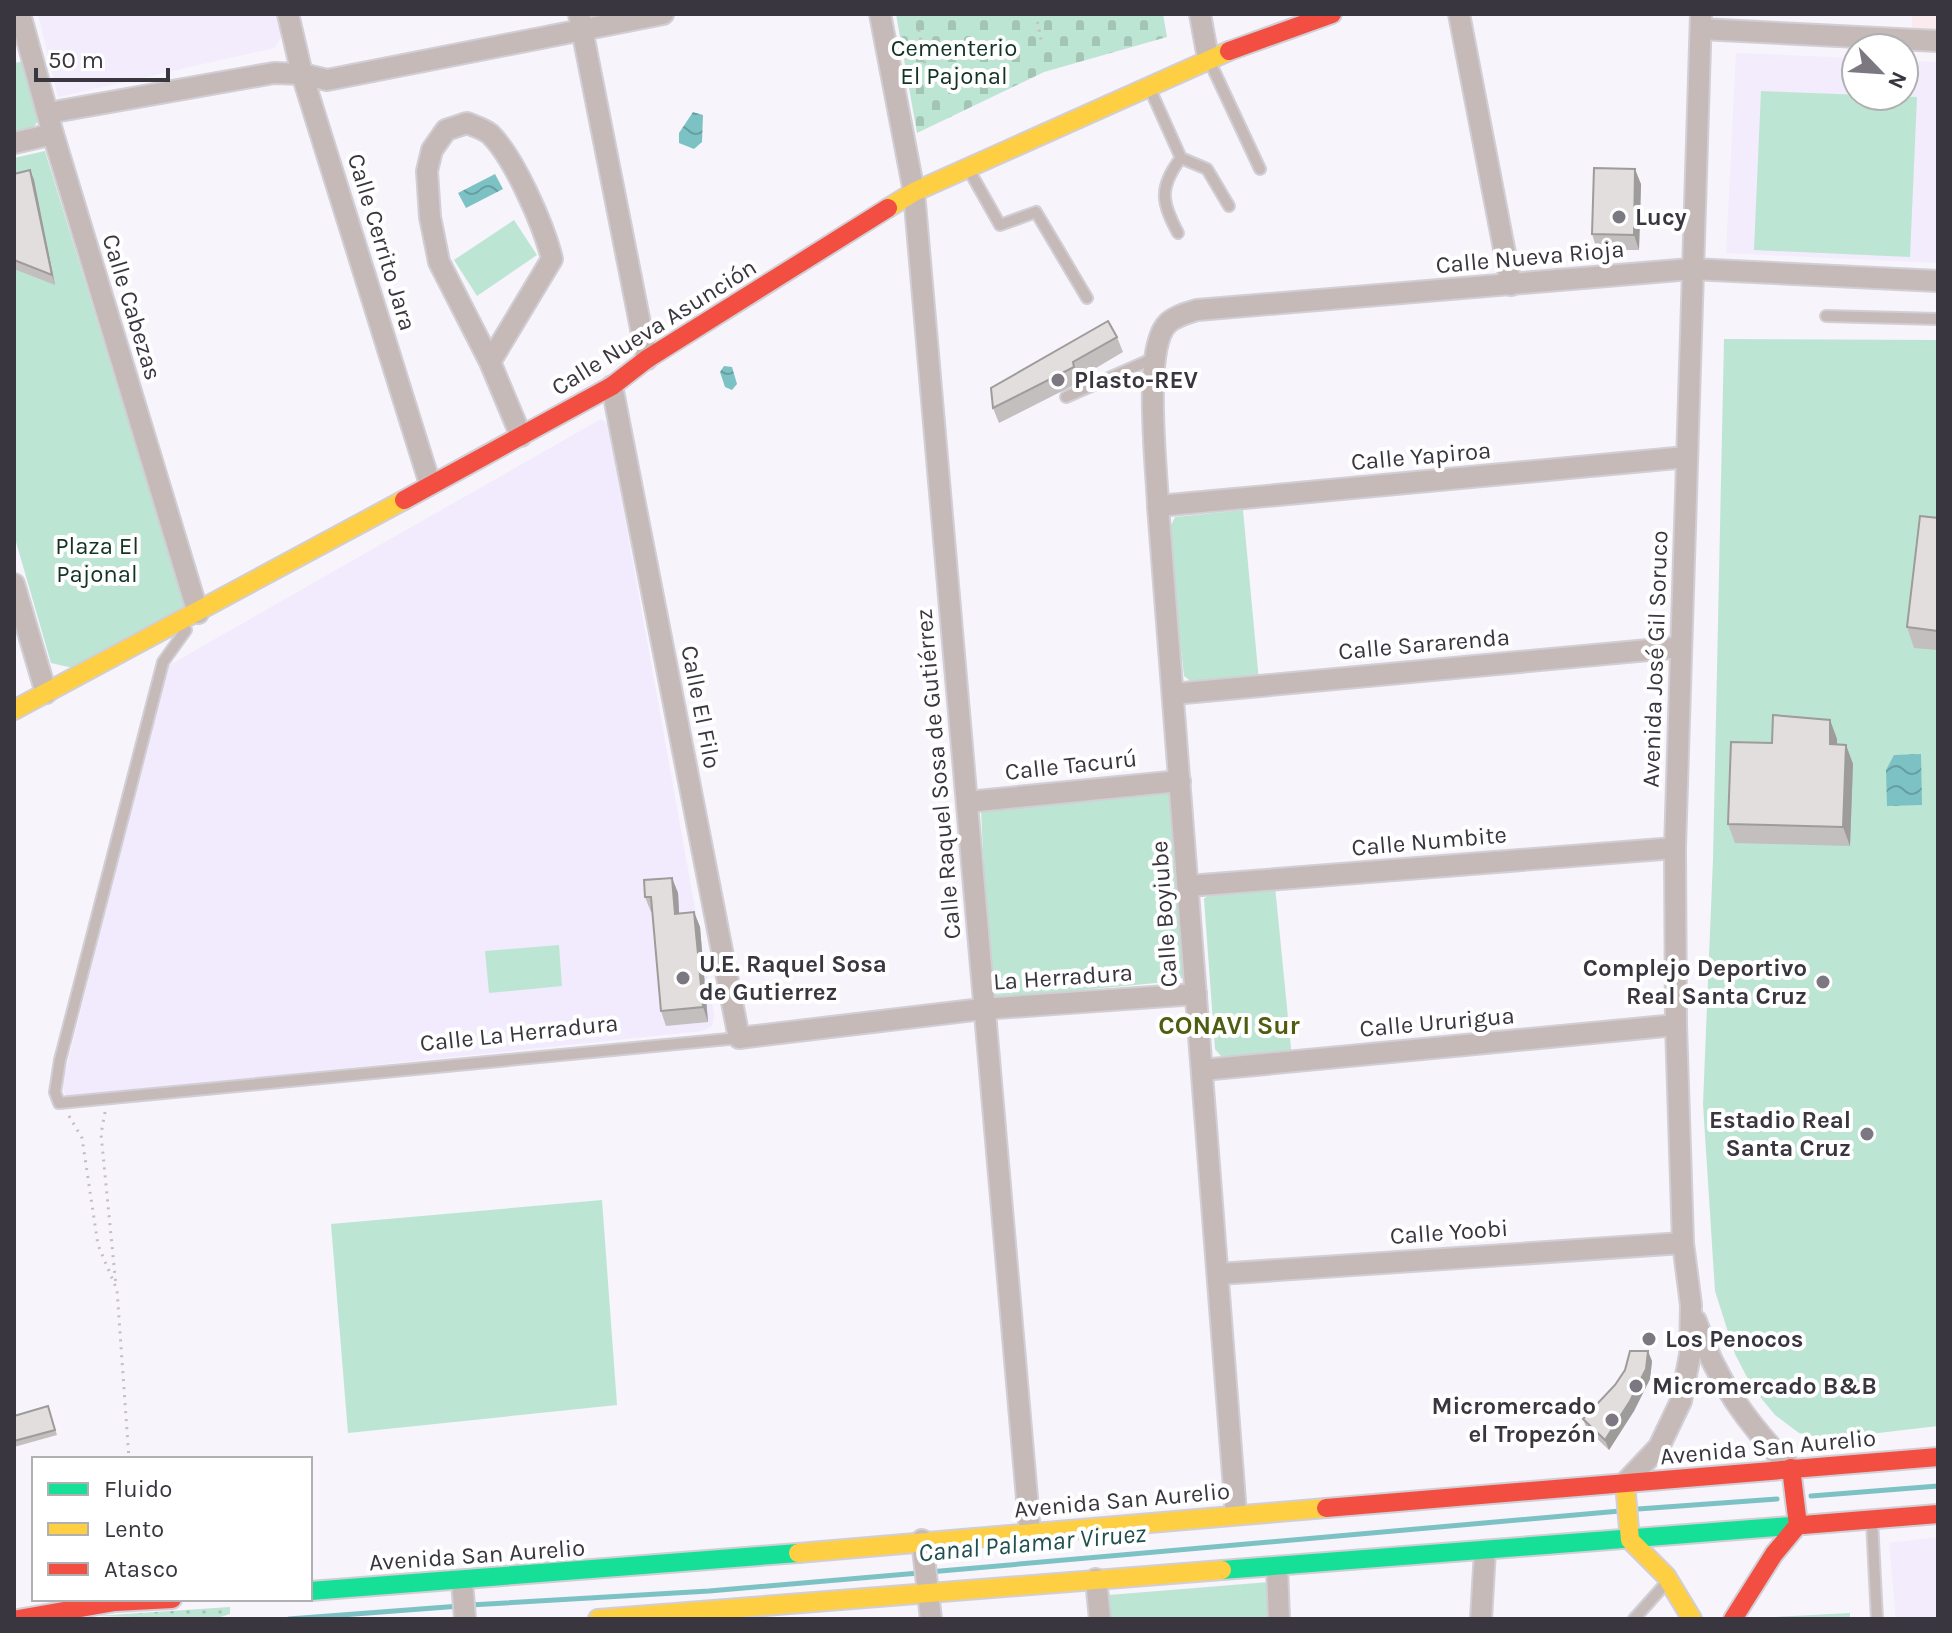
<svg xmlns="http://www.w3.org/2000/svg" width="1952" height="1633" viewBox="0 0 1952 1633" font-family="Karla,sans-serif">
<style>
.built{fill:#f2eafd}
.education{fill:#f2ecfc}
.medical{fill:#fbebee}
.grass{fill:url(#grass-dots)}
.cemetery{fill:url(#cemetery-stones)}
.park{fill:#bde5d3}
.water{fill:url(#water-waves)}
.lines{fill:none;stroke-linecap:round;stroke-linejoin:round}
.stream{stroke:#7cc2c4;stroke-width:5}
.lane-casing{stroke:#d1cfd5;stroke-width:14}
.street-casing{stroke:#d1cfd5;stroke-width:24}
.fast-casing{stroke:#d1cfd5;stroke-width:22}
.slow-casing{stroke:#d1cfd5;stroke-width:22}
.jam-casing{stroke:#d1cfd5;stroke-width:22}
.path{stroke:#c5bebf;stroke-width:3;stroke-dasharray:2 6;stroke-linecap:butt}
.lane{stroke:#c5bab8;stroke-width:10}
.street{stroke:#c5bab8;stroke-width:20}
.fast{stroke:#16e098;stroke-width:18}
.slow{stroke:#ffcf43;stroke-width:18}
.jam{stroke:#f24e42;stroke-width:18}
.wall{fill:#c2bfbe}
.shaded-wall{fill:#9e9b9b}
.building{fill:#e2dedd;stroke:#9e9b9b;stroke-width:2}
.poi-dot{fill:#7c7881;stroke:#fff;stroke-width:3}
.labels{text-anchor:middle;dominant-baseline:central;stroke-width:8;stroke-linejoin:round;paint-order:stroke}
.park-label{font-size:24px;fill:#123424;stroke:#fff}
.poi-label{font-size:24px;font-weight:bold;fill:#3a363f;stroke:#fff;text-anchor:start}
.street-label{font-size:24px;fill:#3a363f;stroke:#fff}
.neighbourhood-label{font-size:26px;font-weight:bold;fill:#4e5d10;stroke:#fff}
.water-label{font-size:26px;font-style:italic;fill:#214e4e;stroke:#fff}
</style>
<defs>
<pattern id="grass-dots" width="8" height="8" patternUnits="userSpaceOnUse" patternTransform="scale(2)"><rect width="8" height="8" fill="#bde5d3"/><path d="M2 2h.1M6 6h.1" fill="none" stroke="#a3c5b6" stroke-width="1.8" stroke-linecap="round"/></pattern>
<pattern id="cemetery-stones" width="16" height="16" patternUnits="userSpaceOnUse" patternTransform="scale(2)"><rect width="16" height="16" fill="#bde5d3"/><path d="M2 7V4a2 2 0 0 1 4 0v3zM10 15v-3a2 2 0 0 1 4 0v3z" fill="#a3c5b6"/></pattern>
<pattern id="water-waves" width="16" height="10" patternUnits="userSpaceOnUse" patternTransform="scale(2)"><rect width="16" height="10" fill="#7cc2c4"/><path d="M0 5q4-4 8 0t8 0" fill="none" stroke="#679ea1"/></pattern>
</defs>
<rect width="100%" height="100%" fill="#f7f4fb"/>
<path class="built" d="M601,419L608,424L714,1014L712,1026L702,1031L66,1097L62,1086L166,667Z"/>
<g class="education">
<path d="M38,14H279L283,34L274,48L58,97Z"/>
<path d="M1736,53L1856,58V96H1904V61L1938,62V263L1726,253Z"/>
<path d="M1938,1537V1619H1896L1889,1543Z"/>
</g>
<path class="medical" d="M1912,14H1938V30L1912,29Z"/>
<path class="grass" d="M230,1607V1614L214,1619L95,1616Z"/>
<path class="cemetery" d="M896,14H1163L1167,37L1044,72L917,133Z"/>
<g class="park">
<path d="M26,61L40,119L31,130L14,134V63Z"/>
<path d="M1761,91L1917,97L1910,257L1754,250Z"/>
<path d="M45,151L185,607L73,668L51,663L14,535V158Z"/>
<path d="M514,220L537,255L477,296L454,260Z"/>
<path d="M1724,339L1938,340V1426L1827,1439L1799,1433L1775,1415L1752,1387L1735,1354L1715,1291L1703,1104L1713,859Z"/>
<path d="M1243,510L1259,681L1197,686L1184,676L1168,532L1175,517Z"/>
<path d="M1162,789L1171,793L1187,975L1177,981L997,998L990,992L981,811L986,804Z"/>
<path d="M1275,886L1292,1058L1225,1061L1215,1049L1204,899L1212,892Z"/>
<path d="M559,945L562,986L489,993L485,951Z"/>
<path d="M602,1200L617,1405L348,1433L331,1224Z"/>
<path d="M1269,1582L1270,1619H1111L1109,1595Z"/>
<path d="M1850,1613V1619H1775V1617Z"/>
</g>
<g class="water">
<path d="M693,112L703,115L702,142L694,149L679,143V133Z"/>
<path d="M495,174L503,189L466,208L458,193Z"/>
<path d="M724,366L732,367L737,384L732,390L725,387L720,372Z"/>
<path d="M1921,754L1922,805L1887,806L1886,770L1894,755Z"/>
</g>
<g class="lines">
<g class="stream">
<path d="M1811,1496L1938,1486"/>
<path d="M1638,1509L1777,1499"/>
<path d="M929,1572L1620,1511"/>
<path d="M470,1605L709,1591L919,1573"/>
<path d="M289,1619L460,1606"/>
</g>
<defs>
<g id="lane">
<path d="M1209,60L1260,169"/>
<path d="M1150,89L1181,158C1158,188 1162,203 1178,233"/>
<path d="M1181,158L1207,169L1229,206"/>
<path d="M969,170L1000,225L1036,212L1087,298"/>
<path d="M1826,316L1938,319"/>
<path d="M1066,397L1152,359"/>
<path d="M186,630L163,662L60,1060L55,1092L59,1103L739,1038"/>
<path d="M1872,1521L1877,1619"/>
<path d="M1634,1619L1668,1581"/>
</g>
<g id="street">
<path d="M20,14L53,134L198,613"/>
<path d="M288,14L302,74L430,484"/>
<path d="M579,14L647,359"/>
<path d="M880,14L914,192L1030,1533"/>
<path d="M1200,14L1208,58"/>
<path d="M1459,14L1511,285"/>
<path d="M1701,29L1938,41"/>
<path d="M48,113L274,73L302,74L327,80L663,14"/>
<path d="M14,143L53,134"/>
<path d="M490,362L552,259C544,226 514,157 490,134C484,129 474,126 467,123L446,130L432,150L427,171L430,217L439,262L490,362L521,436"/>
<path d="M612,386L739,1038L982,1009L1196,994"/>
<path d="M1158,506L1687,457"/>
<path d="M14,584L46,693"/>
<path d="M1173,694L1681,647"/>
<path d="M967,802L1180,781"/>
<path d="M1188,886L1675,848"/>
<path d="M1202,1070L1676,1025"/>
<path d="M1218,1274L1683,1243"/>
<path d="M1696,1321C1715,1379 1748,1425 1791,1468"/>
<path d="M1625,1483L1659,1447L1681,1401L1690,1355L1691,1305L1683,1243L1676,1025L1675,848L1701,14"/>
<path d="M1236,1514L1158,506C1157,469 1142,347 1168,323C1176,316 1187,313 1197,310L1691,269L1938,281"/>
<path d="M922,1540L931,1619"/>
<path d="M1277,1568L1279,1619"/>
<path d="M1096,1579L1100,1619"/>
<path d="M462,1581L465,1619"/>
<path d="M1481,1619L1485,1551"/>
</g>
<g id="fast">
<path d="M1222,1570L1803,1525"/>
<path d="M310,1591L798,1553"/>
</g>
<g id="slow">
<path d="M888,208L914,192L1229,51"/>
<path d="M14,710L404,500"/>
<path d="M1625,1483L1630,1540L1666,1576L1692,1619"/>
<path d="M798,1553L1326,1508"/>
<path d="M598,1619L1222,1570"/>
</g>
<g id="jam">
<path d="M1229,51L1332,14"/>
<path d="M404,500L612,386L647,359L888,208"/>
<path d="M1326,1508L1938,1457"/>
<path d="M1803,1525L1938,1514"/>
<path d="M18,1619L115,1602L172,1599"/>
<path d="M1733,1619L1774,1554L1798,1525L1791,1468"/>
</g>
</defs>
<use href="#lane" class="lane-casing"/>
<use href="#street" class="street-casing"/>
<use href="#fast" class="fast-casing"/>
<use href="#slow" class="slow-casing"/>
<use href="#jam" class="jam-casing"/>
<g class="path">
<path d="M916,14L927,76"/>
<path d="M1036,14L1042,45"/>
<path d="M105,1112L101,1134L116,1286"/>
<path d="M69,1116L82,1138L98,1245L117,1290L129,1459"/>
</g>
<use href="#lane" class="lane"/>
<use href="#street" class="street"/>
<use href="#fast" class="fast"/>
<use href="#slow" class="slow"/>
<use href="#jam" class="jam"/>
</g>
<g class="wall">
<path d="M30,170L34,180L55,285L14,269V174Z"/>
<path d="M1641,184L1639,250H1597L1592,234Z"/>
<path d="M1117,337L1123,352L1079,378L1080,382L999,423L993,408Z"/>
<path d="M1938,518V650L1914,648L1907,627Z"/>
<path d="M1830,720L1837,739V745H1846L1853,764L1850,846L1735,843L1728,824Z"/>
<path d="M672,878L678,893L679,914L694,912L700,927L708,1022L666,1026L661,1011L652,912H651L645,897Z"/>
<path d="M1652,1361L1650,1379L1634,1411L1609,1450L1587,1429L1583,1419Z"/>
<path d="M48,1406L57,1435L14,1447V1416Z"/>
</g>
<g class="shaded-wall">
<path d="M1635,169L1641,184L1639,250L1634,235Z"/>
<path d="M30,170L34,180L55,285L52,275Z"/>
<path d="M1830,720L1837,739V764L1830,744Z"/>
<path d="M1846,745L1853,764L1850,846L1843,827Z"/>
<path d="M672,878L678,893L680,929L675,914Z"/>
<path d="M694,912L700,927L708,1022L703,1007Z"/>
<path d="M1648,1351L1652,1361L1650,1379L1634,1411L1609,1450L1605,1440Z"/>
</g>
<g class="building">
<path d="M1594,168L1635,169L1634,235L1592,234Z"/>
<path d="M30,170L52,275L14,260V174Z"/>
<path d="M1108,321L1117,337L1073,362L1074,367L993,408L991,388Z"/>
<path d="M1920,516L1938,518V631L1907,627Z"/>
<path d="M1773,715L1830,720V744L1846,745L1843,827L1728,824L1731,742L1772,743Z"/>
<path d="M672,878L675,914L694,912L703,1007L661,1011L651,897H645L644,880Z"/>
<path d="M1630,1351H1648L1646,1369L1630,1401L1605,1440L1583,1419L1615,1385L1625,1370Z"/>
<path d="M48,1406L55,1430L14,1441V1416Z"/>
</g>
<g class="poi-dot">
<circle cx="1619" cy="217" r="8"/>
<circle cx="1058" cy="380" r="8"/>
<circle cx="683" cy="978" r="8"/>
<circle cx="1823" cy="982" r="8"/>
<circle cx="1867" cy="1134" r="8"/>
<circle cx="1649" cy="1339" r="8"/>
<circle cx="1636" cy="1386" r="8"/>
<circle cx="1612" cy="1420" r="8"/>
</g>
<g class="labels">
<g class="park-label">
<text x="954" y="48">Cementerio<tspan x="954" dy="28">El Pajonal</tspan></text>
<text x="97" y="546">Plaza El<tspan x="97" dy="28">Pajonal</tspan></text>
</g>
<g class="poi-label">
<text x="1635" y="217">Lucy</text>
<text x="1074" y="380">Plasto-REV</text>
<text x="699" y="964">U.E. Raquel Sosa<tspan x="699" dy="28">de Gutierrez</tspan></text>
<text x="1807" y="968" text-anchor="end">Complejo Deportivo<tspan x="1807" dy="28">Real Santa Cruz</tspan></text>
<text x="1851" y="1120" text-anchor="end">Estadio Real<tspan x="1851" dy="28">Santa Cruz</tspan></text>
<text x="1665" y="1339">Los Penocos</text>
<text x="1652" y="1386">Micromercado B&amp;B</text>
<text x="1596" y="1406" text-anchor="end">Micromercado<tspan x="1596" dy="28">el Tropezón</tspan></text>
</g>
<g class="street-label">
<text transform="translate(382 242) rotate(73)">Calle Cerrito Jara</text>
<text transform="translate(1530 257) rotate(-5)">Calle Nueva Rioja</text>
<text transform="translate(132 307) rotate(73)">Calle Cabezas</text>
<text transform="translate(654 327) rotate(-32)">Calle Nueva Asunción</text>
<text transform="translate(1421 456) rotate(-5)">Calle Yapiroa</text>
<text transform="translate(1424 644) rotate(-5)">Calle Sararenda</text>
<text transform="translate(1655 659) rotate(-88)">Avenida José Gil Soruco</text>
<text transform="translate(701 707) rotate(79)">Calle El Filo</text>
<text transform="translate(1071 765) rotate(-6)">Calle Tacurú</text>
<text transform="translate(938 774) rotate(-95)">Calle Raquel Sosa de Gutiérrez</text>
<text transform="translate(1429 841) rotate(-5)">Calle Numbite</text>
<text transform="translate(1164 914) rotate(-94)">Calle Boyiube</text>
<text transform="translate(1063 977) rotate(-4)">La Herradura</text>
<text transform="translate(1437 1022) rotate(-5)">Calle Ururigua</text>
<text transform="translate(519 1033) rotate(-6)">Calle La Herradura</text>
<text transform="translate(1449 1232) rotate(-4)">Calle Yoobi</text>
<text transform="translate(1768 1447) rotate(-5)">Avenida San Aurelio</text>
<text transform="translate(1122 1500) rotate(-5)">Avenida San Aurelio</text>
<text transform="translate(477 1555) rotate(-4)">Avenida San Aurelio</text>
</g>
<g class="neighbourhood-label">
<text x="1229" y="1025">CONAVI Sur</text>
</g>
<g class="water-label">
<text transform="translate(1032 1543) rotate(-5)">Canal Palamar Viruez</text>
</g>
</g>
<rect width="1952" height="1633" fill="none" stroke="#3a363f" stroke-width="32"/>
<rect x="32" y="1457" width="280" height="144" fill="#ffffff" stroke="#b0afb2" stroke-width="2"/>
<rect x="48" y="1483" width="40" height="12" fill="#16e098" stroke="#b0afb2" stroke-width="2"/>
<text x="104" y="1497" font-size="24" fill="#3a363f">Fluido</text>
<rect x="48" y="1523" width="40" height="12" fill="#ffcf43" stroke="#b0afb2" stroke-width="2"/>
<text x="104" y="1537" font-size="24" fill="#3a363f">Lento</text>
<rect x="48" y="1563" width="40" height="12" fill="#f24e42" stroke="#b0afb2" stroke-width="2"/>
<text x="104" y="1577" font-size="24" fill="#3a363f">Atasco</text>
<g transform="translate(1880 72) rotate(115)"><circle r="38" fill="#ffffff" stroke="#b0afb2" stroke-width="2"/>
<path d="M0-6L14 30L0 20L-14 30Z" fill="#7c7881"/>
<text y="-12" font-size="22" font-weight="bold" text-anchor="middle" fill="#3a363f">N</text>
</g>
<path d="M36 68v12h132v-12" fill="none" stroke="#3a363f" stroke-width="4"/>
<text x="48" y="68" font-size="24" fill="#3a363f" stroke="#ffffff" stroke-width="6" paint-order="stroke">50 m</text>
</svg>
